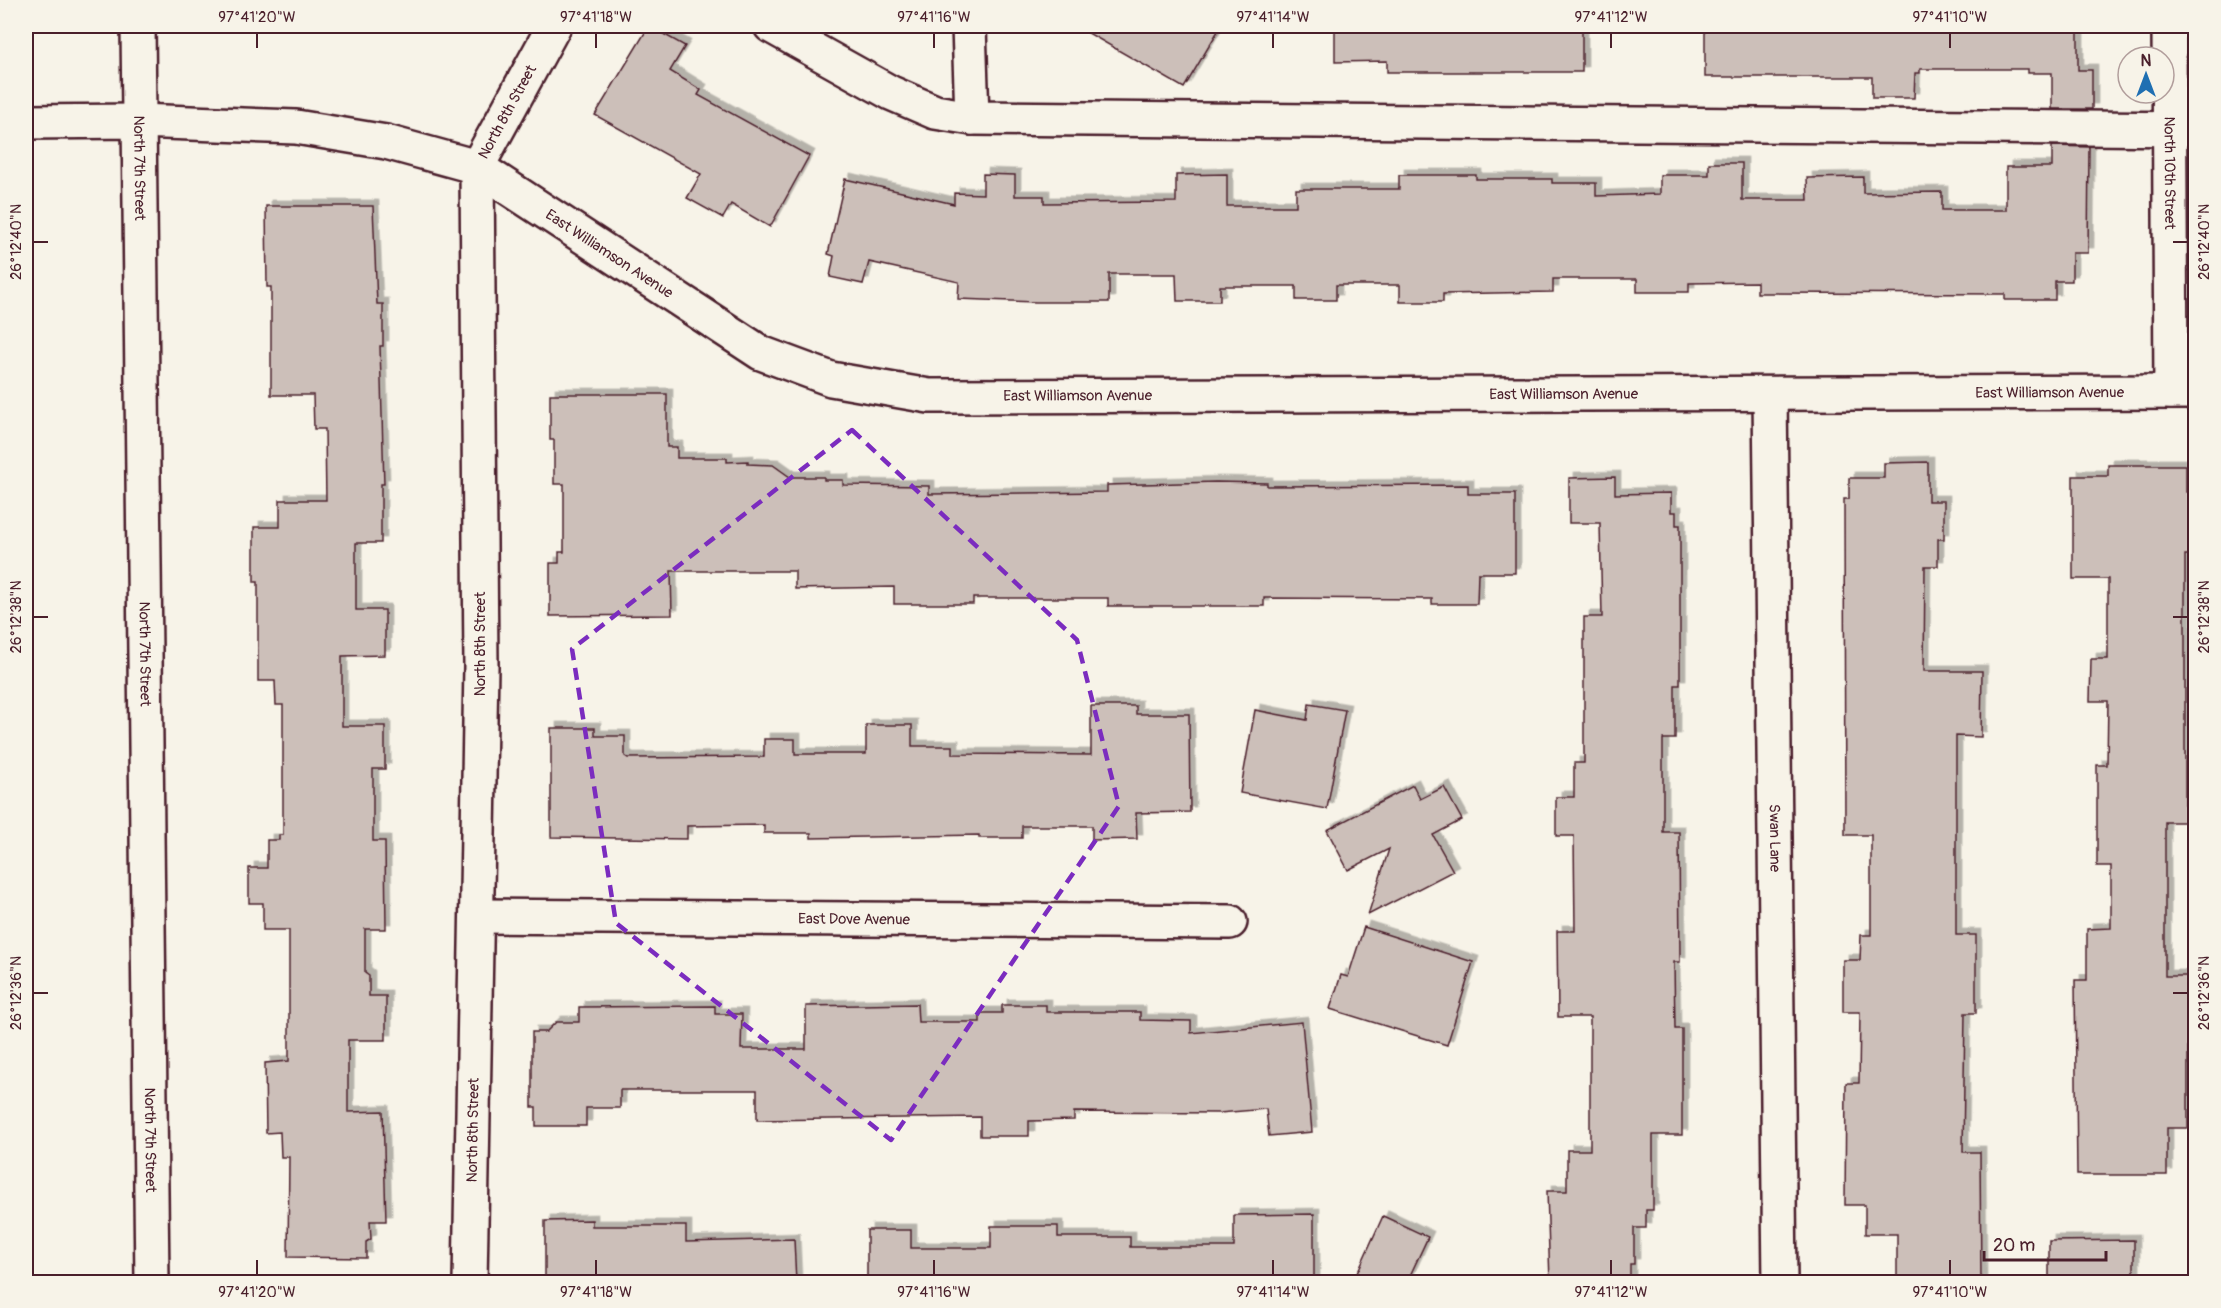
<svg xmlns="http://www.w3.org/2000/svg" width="2221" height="1308" viewBox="0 0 2221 1308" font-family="Pangolin,sans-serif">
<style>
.building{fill:#ccbfb9;stroke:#4a1f2b;stroke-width:1.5;filter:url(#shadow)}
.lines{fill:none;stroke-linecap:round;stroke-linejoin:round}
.minor-casing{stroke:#4a1f2b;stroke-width:38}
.minor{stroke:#f7f3e8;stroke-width:33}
.marked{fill:none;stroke:#7b2cbf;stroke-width:4.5;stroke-dasharray:12 8;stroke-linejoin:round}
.ticks{fill:none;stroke:#4a1f2b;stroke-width:2}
.labels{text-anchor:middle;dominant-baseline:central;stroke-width:5;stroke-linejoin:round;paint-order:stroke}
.street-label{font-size:15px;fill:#4a1f2b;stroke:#f7f3e8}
.neatline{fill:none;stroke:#4a1f2b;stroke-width:2}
.ticks-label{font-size:15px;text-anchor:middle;fill:#4a1f2b}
</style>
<defs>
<filter id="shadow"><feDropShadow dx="5.5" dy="-5.5" stdDeviation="0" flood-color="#0004"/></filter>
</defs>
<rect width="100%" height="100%" fill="#f7f3e8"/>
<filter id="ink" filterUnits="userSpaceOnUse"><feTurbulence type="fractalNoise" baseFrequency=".0167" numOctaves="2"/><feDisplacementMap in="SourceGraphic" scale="12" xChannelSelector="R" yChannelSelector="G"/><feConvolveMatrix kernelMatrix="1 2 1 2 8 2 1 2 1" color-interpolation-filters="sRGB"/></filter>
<g filter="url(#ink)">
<g class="building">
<path d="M649,26L685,46L670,71L701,90L698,95L809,156L770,227L731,204L723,218L687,198L701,174L595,115Z"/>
<path d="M1076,26H1221L1184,88Z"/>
<path d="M1335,26H1582V72H1387V61L1335,62Z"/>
<path d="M1705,26H2078V70H2092V109H2052V73H2028V69H1920V73H1915L1914,98H1872V77H1705Z"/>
<path d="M2052,146L2089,147L2088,253H2072V281H2055V300H2005V294L1757,293V282L1689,283V292H1637V279H1553V292L1443,294V302H1400V285H1336V300H1296V286H1220V301H1177L1176,274H1109V302H1036L958,299L959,282L869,262L863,284L830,277L834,256L828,254L845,179L954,204V193L983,194V174L1015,175V196H1044V203L1176,202V175L1227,174V206H1296V189H1399V175H1476V179H1552V183H1596V196L1660,194V175H1709V163H1742V200H1808L1807,178L1863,177V193L1942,192V210H2006V167H2052Z"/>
<path d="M266,206H373L377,304H383V346H380L384,484H381V543H356V610H385V655L342,656V726H385V769H373V841H385L386,929H365V973L369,976V996H386V1040H348V1112L383,1111L386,1221H370L371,1239L366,1242V1258L288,1257L289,1157H281L280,1132L266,1133L265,1063L289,1061V930H263V903H249V868H267V840H279V835H283V705H276L275,681H258V582H254V527H280V500H326L325,429H314L313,395H271V287H267Z"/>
<path d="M550,394H667V447H677V458H727V462L748,461V464L773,465L790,477H824V480H843V485L929,486V494L1107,492V485L1216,482L1267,483V486L1468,485V494H1515V573H1478L1477,604H1432V599L1264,598V606H1108V598H973V604H894V587L795,589V571H671L672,615L550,616V563H559V552H564V484H554V440H550Z"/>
<path d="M1928,462V501H1944V539H1938V566H1925L1924,671H1982L1981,737L1956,736V935H1976V1013H1965L1963,1152H1980L1981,1282H1897V1234H1865V1205H1845L1846,1083H1859L1860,1012H1843V960H1860L1861,935H1871V835H1845L1844,499H1849V478H1884V463Z"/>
<path d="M2108,465H2186V492H2190V555H2185V822H2165V976H2188V1128H2167V1175H2077L2075,980H2087V929L2111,928V866H2097V765H2107L2108,701H2090L2091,659H2108V579H2073V476H2108Z"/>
<path d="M1615,477V494L1671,493V512H1676V525H1680V685H1675V739H1663V832H1679L1680,962H1674L1675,1029H1682V1135H1653V1210H1646V1228H1634V1264H1630V1282H1550L1547,1191H1567V1150H1590V1017H1558L1557,931H1575L1574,836H1556V797H1574V763H1584V617H1602L1600,523H1569V478Z"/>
<path d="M1309,704L1345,710L1327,809L1240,793L1255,710L1307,720Z"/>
<path d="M1091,706H1136V714H1189L1190,812L1136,813L1137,839L1092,840V826H1022V838H979V835L811,838V833H764V825L687,826V839L551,837V728H595V736H625V756L628,758L764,757V739H795V754H866V725H912V746H953V754L1091,755Z"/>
<path d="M1413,785L1420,799L1444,787L1462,820L1433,835L1453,871L1368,915L1389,849L1348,870L1327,830Z"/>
<path d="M1364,927L1473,962L1447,1045L1330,1009L1341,975L1348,977Z"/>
<path d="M917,1004L918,1022H980V1013H1002V1005H1046V1012H1140V1020L1191,1021V1033L1302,1022L1312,1132L1269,1136L1266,1109L1219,1113L1074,1112V1120L1029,1121V1136H980V1117L757,1120V1090H620V1108H586V1126H536V1107H532V1032H546L556,1022H579V1007L715,1006V1014H742L741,1049H806V1006Z"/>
<path d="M1314,1214V1282H867V1230H911V1248H991V1226H1058V1237H1130V1247H1234V1215Z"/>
<path d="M1383,1216L1428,1237L1407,1282H1353Z"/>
<path d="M592,1220V1226H686V1242L794,1239L796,1282H545V1221Z"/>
<path d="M2134,1240V1282H2049V1241Z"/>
</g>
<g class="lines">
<defs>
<g id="minor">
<path id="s1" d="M138,26L152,1282"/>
<path d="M771,26L891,93L935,112L972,118L2196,129"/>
<path d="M969,26L972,118"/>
<path id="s2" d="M2169,26L2171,392"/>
<path id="s3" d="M26,122L138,121L296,127L386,142L477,167L761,353L831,379L929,396L2196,392"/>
<path id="s4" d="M1770,394L1780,1282"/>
<path id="s5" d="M478,916L1230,922"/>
<path id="s6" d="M470,1282L481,666L477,167L554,26"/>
</g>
</defs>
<use href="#minor" class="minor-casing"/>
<use href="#minor" class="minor"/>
</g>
</g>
<path class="marked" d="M852,430L1077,640L1119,806L891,1140L616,923L572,649Z"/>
<path class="ticks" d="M257,33V48M596,33V48M934,33V48M1273,33V48M1611,33V48M1950,33V48M33,242H48M2173,242H2188M33,617H48M2173,617H2188M33,993H48M2173,993H2188M257,1260V1275M596,1260V1275M934,1260V1275M1273,1260V1275M1611,1260V1275M1950,1260V1275"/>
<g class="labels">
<g class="street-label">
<text stroke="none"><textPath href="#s6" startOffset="1178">North 8th Street</textPath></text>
<text stroke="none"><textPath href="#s1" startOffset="142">North 7th Street</textPath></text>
<text stroke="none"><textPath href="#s2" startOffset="147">North 10th Street</textPath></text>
<text stroke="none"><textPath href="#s3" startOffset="614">East Williamson Avenue</textPath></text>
<text stroke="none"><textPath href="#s3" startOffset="2090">East Williamson Avenue</textPath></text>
<text stroke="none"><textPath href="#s3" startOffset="1604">East Williamson Avenue</textPath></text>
<text stroke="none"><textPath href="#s3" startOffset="1118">East Williamson Avenue</textPath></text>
<text transform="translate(480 644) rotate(-90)">North 8th Street</text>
<text stroke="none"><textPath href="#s1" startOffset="628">North 7th Street</textPath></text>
<text stroke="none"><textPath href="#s4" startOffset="444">Swan Lane</textPath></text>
<text stroke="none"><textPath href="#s5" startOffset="376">East Dove Avenue</textPath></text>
<text stroke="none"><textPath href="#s6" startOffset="152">North 8th Street</textPath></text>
<text stroke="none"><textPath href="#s1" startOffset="1114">North 7th Street</textPath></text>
</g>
</g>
<rect width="2221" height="1308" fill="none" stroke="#f7f3e8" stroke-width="66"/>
<g transform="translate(2146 75)"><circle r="28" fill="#f7f3e8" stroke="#b29e9c" stroke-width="1.5"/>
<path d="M0-4.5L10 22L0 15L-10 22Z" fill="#1f6fb2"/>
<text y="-9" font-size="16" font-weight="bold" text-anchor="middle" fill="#4a1f2b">N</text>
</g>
<path d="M1984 1251v9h122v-9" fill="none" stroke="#4a1f2b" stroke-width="3"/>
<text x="1993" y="1251" font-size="18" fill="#4a1f2b" stroke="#f7f3e8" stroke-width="4.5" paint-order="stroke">20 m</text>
<rect x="33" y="33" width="2155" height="1242" class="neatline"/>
<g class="ticks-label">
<text x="257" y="22">97°41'20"W</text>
<text x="596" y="22">97°41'18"W</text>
<text x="934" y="22">97°41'16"W</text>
<text x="1273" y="22">97°41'14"W</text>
<text x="1611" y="22">97°41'12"W</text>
<text x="1950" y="22">97°41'10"W</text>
<text transform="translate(16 242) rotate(-90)" y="5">26°12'40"N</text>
<text transform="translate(2204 242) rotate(-90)" y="5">26°12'40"N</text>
<text transform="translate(16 617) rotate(-90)" y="5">26°12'38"N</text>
<text transform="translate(2204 617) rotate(-90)" y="5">26°12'38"N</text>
<text transform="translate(16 993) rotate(-90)" y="5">26°12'36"N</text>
<text transform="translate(2204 993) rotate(-90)" y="5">26°12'36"N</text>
<text x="257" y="1297">97°41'20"W</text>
<text x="596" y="1297">97°41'18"W</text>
<text x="934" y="1297">97°41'16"W</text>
<text x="1273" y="1297">97°41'14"W</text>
<text x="1611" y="1297">97°41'12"W</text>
<text x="1950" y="1297">97°41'10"W</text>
</g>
</svg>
